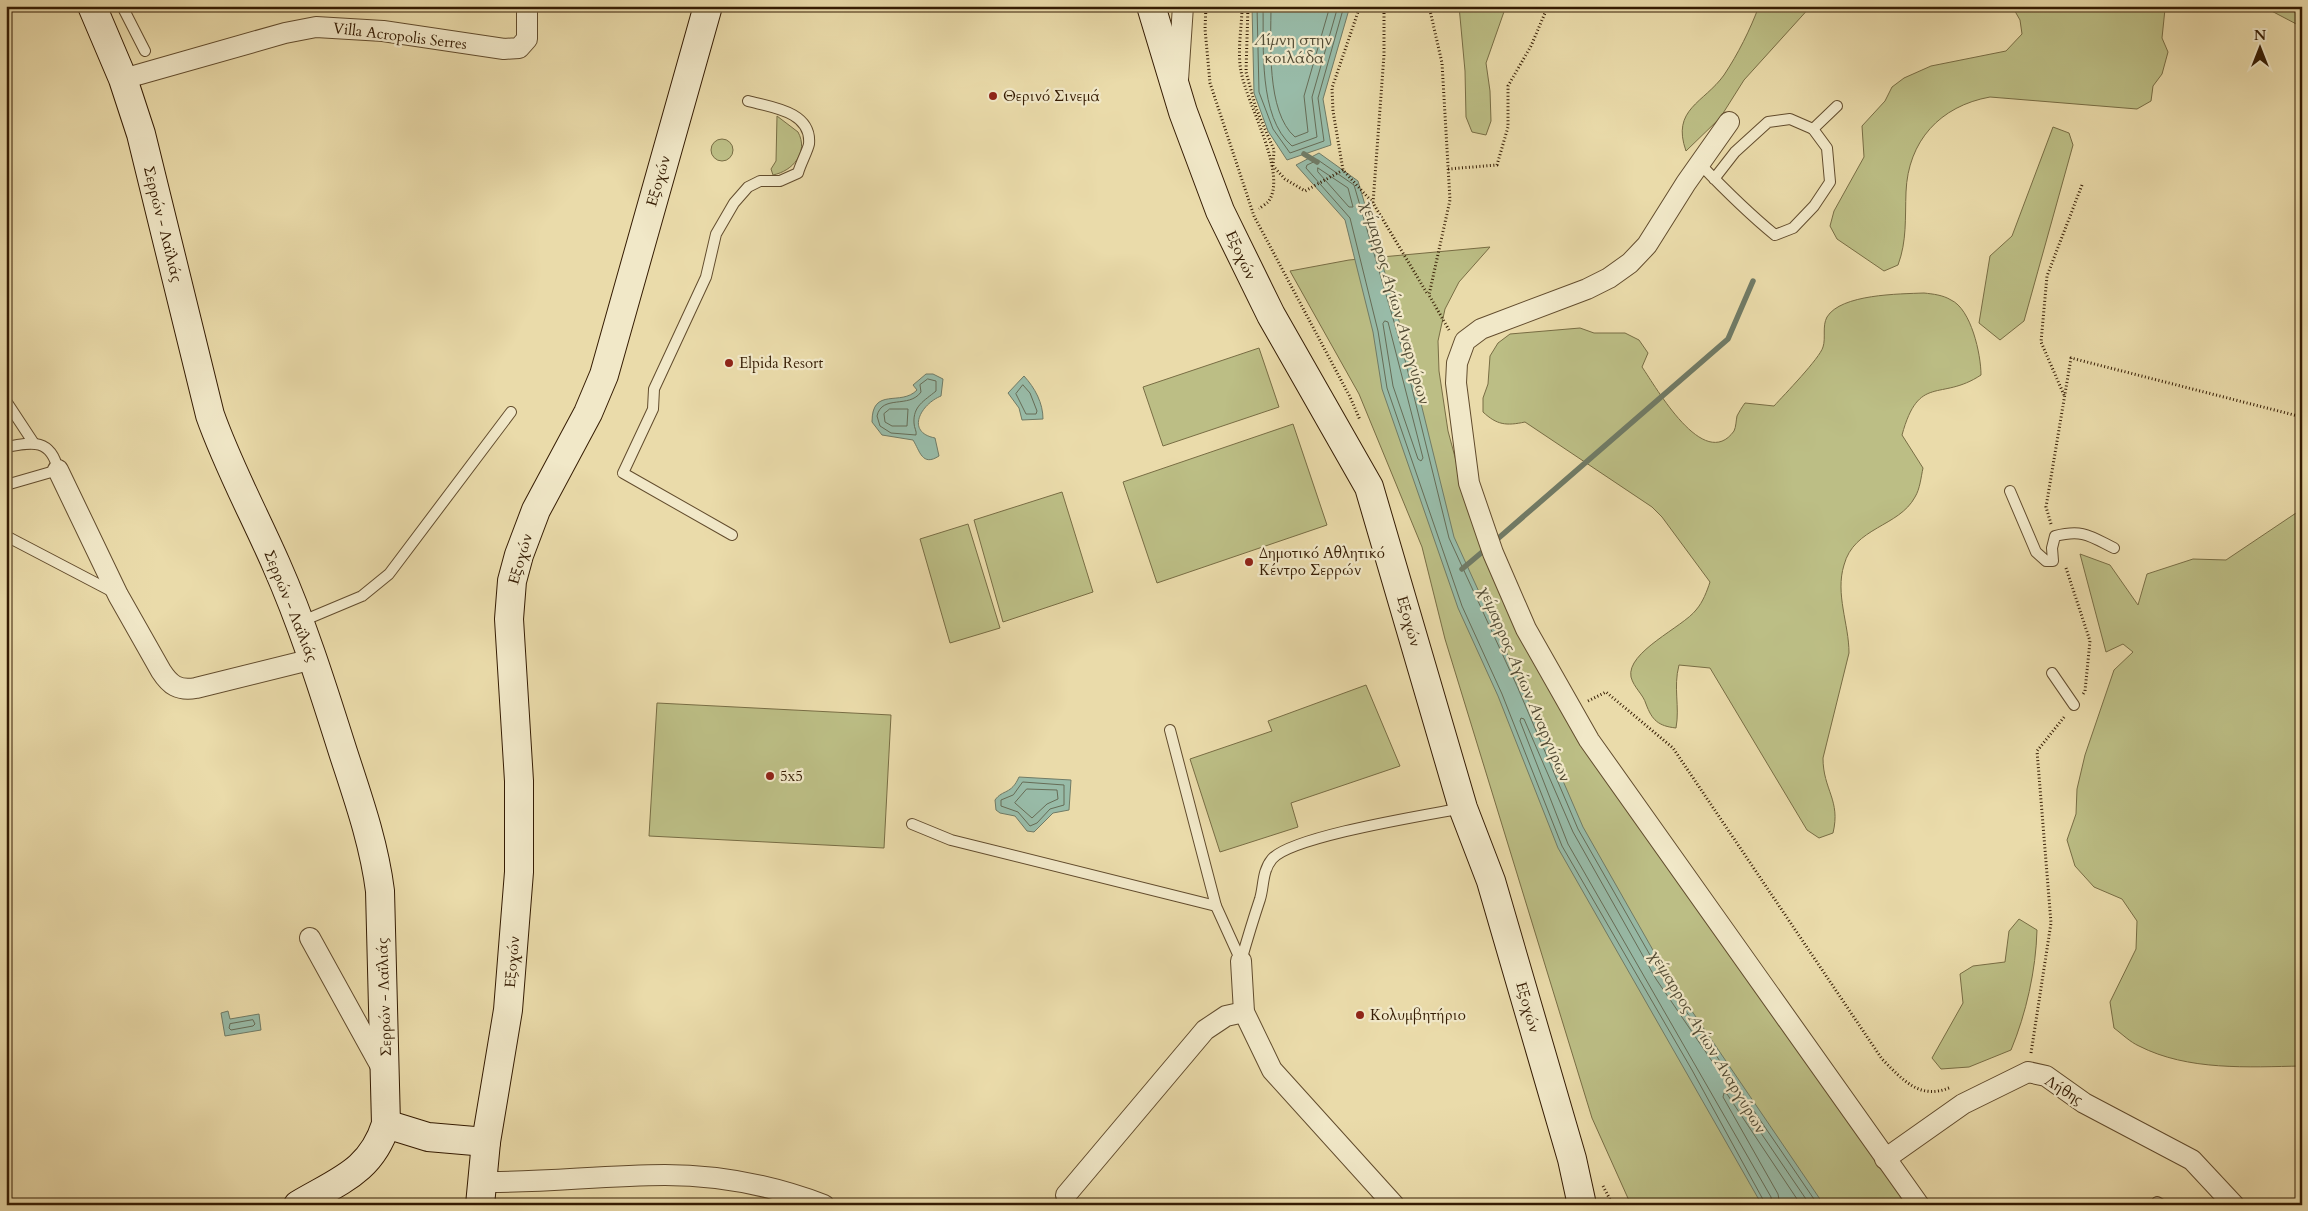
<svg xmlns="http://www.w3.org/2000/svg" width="2308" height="1211" viewBox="0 0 2308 1211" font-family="Cardo,serif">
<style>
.green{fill:#bcbe85;stroke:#786d44}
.water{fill:#98bba8;stroke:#707b66}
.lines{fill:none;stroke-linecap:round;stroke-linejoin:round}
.shore{stroke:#666c56;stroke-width:1}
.stream{stroke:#707b66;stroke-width:5.5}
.lane-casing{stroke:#624c2d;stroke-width:12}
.street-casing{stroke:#624c2d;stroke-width:22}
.secondary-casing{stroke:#351c03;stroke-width:30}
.path{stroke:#351c03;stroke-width:3;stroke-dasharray:1 2.5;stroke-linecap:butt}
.lane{stroke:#f1e8c8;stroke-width:10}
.street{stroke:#f1e8c8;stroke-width:20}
.secondary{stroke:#f1e8c8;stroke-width:28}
.poi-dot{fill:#8f2418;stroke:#f1e8c8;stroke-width:2}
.labels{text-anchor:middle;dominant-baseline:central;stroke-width:4.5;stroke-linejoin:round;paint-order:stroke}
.street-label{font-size:15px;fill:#351c03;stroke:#f1e8c8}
.poi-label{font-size:15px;fill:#351c03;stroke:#f1e8c8;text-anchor:start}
.water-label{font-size:16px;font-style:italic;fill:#534c35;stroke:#f1e8c8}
</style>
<rect width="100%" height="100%" fill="#eadbaa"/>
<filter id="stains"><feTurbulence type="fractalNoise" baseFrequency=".004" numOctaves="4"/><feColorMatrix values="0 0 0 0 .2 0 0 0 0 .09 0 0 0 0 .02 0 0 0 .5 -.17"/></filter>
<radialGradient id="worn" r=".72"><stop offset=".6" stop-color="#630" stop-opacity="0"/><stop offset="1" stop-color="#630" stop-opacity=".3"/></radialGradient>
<g class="green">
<path d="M1459,6H1506L1486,63L1490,91L1491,121L1486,135L1472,132L1466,117L1465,71Z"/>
<path d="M1759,6H1811L1744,80L1720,118L1686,151C1671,109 1704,103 1724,75C1738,54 1750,30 1759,6Z"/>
<path d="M2012,6H2174L2165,9L2162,38L2168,52L2162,74L2153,86L2151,101L2137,109L1990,97C1940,106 1908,141 1906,192C1905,218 1907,241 1898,265L1884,271L1837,239L1830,226L1834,211L1864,157L1862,126L1885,101L1892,87L1904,78L1931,66L2006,51L2022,34L2020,20Z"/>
<path d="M2262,6H2302V27Z"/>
<path d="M777,116L798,132C809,152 793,171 773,175L771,169L776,161Z"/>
<path d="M2053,127L2069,133L2073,145L2024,321L2000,340L1979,323L1990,256L2012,236Z"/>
<circle cx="722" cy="150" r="11"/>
<path d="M1490,247L1459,282L1445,309L1438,341L1439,371L1448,431L1466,498L1514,615L1908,1205H1631L1592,1118L1445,639L1422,547L1359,394L1290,271L1349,260Z"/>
<path d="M1924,293C1933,294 1943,295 1951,300C1971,309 1981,354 1981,375C1940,402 1919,373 1902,435L1923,468C1921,477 1920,489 1915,497C1899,527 1854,527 1844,565C1835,594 1849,624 1849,653L1823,758C1823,790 1841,800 1833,833L1819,838L1807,830L1710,668L1679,665C1673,688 1680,706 1676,728C1658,726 1652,720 1646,704C1643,694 1634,688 1631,677C1626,652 1683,627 1696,610C1703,602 1707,591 1710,582L1662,517L1652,507L1525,422C1506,426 1497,425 1483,412V398L1488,384L1490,356L1498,343L1510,334L1580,328L1594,333H1625L1639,340L1648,353L1642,367C1656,387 1704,473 1734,431C1736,427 1736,421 1737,416C1739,412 1742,407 1745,403L1774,406C1784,395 1820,358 1823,347C1826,338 1822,326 1827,317C1841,294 1899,294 1924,293Z"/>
<path d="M1259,348L1279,407L1163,446L1143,387Z"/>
<path d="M1293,424L1327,525L1157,583L1123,482Z"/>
<path d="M1062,492L1093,592L1003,622L974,520Z"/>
<path d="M2302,509V1066C2248,1067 2188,1071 2139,1046C2130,1042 2122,1034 2114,1028L2110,1002L2136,949L2137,921L2122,899L2094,887L2075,866L2067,840L2076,814L2077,789L2085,755L2114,670L2133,652L2123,644L2106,652L2080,554L2110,565L2138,605L2147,574L2193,559L2226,560Z"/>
<path d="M968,524L1000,628L950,643L920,539Z"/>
<path d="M1366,685L1400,766L1291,803L1298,827L1220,852L1190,759L1272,731L1268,721Z"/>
<path d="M657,703L891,715L884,848L649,836Z"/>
<path d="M2019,919L2037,930C2036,970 2026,1014 2011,1050L1969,1067L1941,1069L1932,1058L1963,1003L1960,974L1973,966L2005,962L2009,931Z"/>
</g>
<g class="water">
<path d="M1252,6H1350L1323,99L1331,145L1287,160L1268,131L1254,93Z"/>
<path d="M1319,153L1358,181L1409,355L1454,537L1521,684L1583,827L1666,973L1824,1205H1762L1558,848L1498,696L1458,608L1382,389L1373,332L1345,220L1296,165Z"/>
<path d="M926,374H933L943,379L941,396C921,404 905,432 935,438L939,456C922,467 920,451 913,440L882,435L872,422C872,386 901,407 917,390L913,385Z"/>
<path d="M1024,376C1035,388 1043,403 1043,419L1022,420L1019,408L1008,393Z"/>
<path d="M1019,777L1071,780L1069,810L1053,813L1034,832L1027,831L1015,816L1000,813L996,810L995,800C1003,789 1011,795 1019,777Z"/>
<path d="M228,1011L230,1019L259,1014L261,1030L225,1036L221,1013Z"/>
</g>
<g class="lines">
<g class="shore">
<path d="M1257,6L1259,92L1273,129L1290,153L1324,141L1318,98L1344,6"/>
<path d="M1263,6C1264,46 1258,117 1292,146L1317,137L1312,97L1338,6"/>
<path d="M1271,6C1271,42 1266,112 1295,137L1308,132L1304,96L1330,6"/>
<path d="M1318,168L1348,188L1353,207H1349L1318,172Z"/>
<path d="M1385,321L1388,322L1423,458L1421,461L1418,459L1393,386L1383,324Z"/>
<path d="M928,379L936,381V391C924,401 913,406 914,423C914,428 917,431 916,435L891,433L880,426L877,416C882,394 909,409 921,392L920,385Z"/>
<path d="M1023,385L1030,393L1037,411L1036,414H1026L1016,394Z"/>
<path d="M890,409H908L907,426H892L885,422L884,414Z"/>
<path d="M1023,782L1064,785V805L1050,809L1037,823L1030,826L1018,812L1001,806V800L1013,795Z"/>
<path d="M1027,789L1057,790L1058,799L1047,804L1032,818L1015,803Z"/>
<path d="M253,1020L255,1024L253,1026L231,1030L229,1028L230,1024Z"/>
<path d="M1766,1205L1692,1070L1562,846L1502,694L1462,606L1387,388L1378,331L1350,218L1306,168L1307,165L1318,160L1354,185L1404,356L1449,538L1517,686L1578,829L1662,976L1818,1205"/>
<path d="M1772,1205L1771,1197L1568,844L1520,721L1521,718L1524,719L1573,832L1656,979L1810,1205"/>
<path d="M1780,1205L1778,1194L1723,1097L1724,1093L1727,1094L1801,1205"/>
</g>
<g class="stream">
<path d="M1304,154L1317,162"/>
<path d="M1494,542L1728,339L1753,281"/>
<path d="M1462,569L1487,548"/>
</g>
<defs>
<g id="lane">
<path d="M122,6L145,51"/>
<path d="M1813,129L1837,106"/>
<path d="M1700,164C1724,189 1748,213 1775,235L1793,228L1814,206L1830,182L1827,148L1813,129L1790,119L1768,122L1735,152L1714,179"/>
<path d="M6,401L33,442"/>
<path d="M6,447C32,442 51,438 58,470L6,485"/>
<path d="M2010,491L2036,552L2046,561H2053L2052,548L2055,536C2083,529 2090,536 2114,548"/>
<path d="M732,535L623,473L653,409L654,389L706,277L716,234L734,203L748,187L760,181H780L798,173C800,165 808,150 809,144C812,111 770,107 748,101"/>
<path d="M6,536L115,593"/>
<path d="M300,622L362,596L389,574L511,412"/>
<path d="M2052,673L2074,705"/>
<path d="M1170,730L1216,906L1241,961"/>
<path d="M912,824L951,840L1216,906"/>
<path d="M1241,961C1247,940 1253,920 1260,899C1264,886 1262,871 1272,859C1292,836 1427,815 1463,808"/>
<path d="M2157,1202L2162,1205"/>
</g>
<g id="street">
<path d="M123,79L285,33L316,27L383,31L504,49L519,48L527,39V6"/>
<path d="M1178,80L1183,6"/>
<path d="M1729,122L1686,183L1647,245L1630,263L1609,278L1587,289L1481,329L1465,341L1457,363L1456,383L1469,483L1493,553L1526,629L1589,740L1919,1205"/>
<path d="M58,470L118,595L161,671C170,685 178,691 196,688L313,659"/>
<path d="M310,938L385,1074"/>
<path d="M1241,961L1244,1012L1272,1070L1394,1205"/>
<path d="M1885,1159L1963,1104L2028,1072L2046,1076L2084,1103L2192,1160L2234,1205"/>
<path d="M483,1182C543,1183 604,1175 665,1175C719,1175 774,1186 824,1205"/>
<path d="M1066,1195L1205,1030L1226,1016L1244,1012"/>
</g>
<g id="secondary">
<path d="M92,6L123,79L141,134L210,415C228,466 254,514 276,564C303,625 323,689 343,752C358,798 374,843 380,891L386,1124C371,1172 338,1181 298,1205"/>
<path d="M1151,6L1183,112L1220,211L1271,315L1369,487L1463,808L1491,881L1572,1159L1582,1205"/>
<path d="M386,1124L428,1137L486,1142"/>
<path d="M480,1205L486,1142L508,1010L519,872V781L509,619L512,581L519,555L536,510L588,413L604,375L708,6"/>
</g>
</defs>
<use href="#lane" class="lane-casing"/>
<use href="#street" class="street-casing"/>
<use href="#secondary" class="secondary-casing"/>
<g class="path">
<path d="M1206,6L1205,29L1210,83L1254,216L1350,397L1360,420"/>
<path d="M1242,6C1242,27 1237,51 1241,71C1246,103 1289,175 1268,202C1266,204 1261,207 1259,209"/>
<path d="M1248,6L1246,72L1256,108L1274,150L1273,166L1285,179L1305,191L1343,170"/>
<path d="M1360,6L1332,88L1333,111L1343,170L1373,203"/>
<path d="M1384,6V55L1373,203L1428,295"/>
<path d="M1429,6L1442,63L1450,200L1429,295L1449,330"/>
<path d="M1448,169L1497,165L1508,127V86L1531,46L1548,6"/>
<path d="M2064,395L2041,342L2047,276L2082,185"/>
<path d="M2051,524L2046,507L2071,358L2302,417"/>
<path d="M2066,568L2090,641L2085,691L2083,694"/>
<path d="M1588,701L1606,692L1673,748L1882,1059C1903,1080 1920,1101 1951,1087"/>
<path d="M2031,1053L2051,923L2037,751L2065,716"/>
<path d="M1603,1186L1613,1205"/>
</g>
<use href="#lane" class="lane"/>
<use href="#street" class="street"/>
<use href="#secondary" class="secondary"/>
</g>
<g class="poi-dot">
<circle cx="993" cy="96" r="5"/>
<circle cx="729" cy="363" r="5"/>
<circle cx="1249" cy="562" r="5"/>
<circle cx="770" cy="776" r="5"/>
<circle cx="1360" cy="1015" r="5"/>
</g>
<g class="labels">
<g class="street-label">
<text transform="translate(400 36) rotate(7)">Villa Acropolis Serres</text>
<text transform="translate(658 181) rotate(-74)">Εξοχών</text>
<text transform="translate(163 224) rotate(76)">Σερρών - Λαϊλιάς</text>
<text transform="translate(1241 255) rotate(65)">Εξοχών</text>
<text transform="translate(520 559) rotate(-74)">Εξοχών</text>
<text transform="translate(291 606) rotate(68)">Σερρών - Λαϊλιάς</text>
<text transform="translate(1409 621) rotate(74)">Εξοχών</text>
<text transform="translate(512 962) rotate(-85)">Εξοχών</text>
<text transform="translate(384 997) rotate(-92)">Σερρών - Λαϊλιάς</text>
<text transform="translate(1528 1007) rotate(74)">Εξοχών</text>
<text transform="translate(2064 1090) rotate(32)">Λήθης</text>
</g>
<g class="poi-label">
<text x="1003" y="96">Θερινό Σινεμά</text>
<text x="739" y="363">Elpida Resort</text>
<text x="1259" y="553">Δημοτικό Αθλητικό<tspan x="1259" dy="17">Κέντρο Σερρών</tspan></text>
<text x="780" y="776">5x5</text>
<text x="1370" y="1015">Κολυμβητήριο</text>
</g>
<g class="water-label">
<text x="1294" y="40">Λίμνη στην<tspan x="1294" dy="18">κοιλάδα</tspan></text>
<text transform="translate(1396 303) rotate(74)">χείμαρρος Αγίων Αναργύρων</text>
<text transform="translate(1525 684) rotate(67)">χείμαρρος Αγίων Αναργύρων</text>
<text transform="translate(1708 1042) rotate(59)">χείμαρρος Αγίων Αναργύρων</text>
</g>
</g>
<rect width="2308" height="1211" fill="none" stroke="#eadbaa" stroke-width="25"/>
<rect x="8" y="8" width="2293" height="1196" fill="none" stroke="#351c03" stroke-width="2.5"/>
<rect x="12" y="12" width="2283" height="1186" fill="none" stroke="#351c03"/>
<g transform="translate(2260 48)" stroke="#f1e8c8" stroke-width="4" paint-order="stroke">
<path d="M0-4L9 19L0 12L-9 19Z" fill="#351c03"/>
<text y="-8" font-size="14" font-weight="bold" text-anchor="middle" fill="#351c03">N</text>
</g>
<rect width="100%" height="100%" filter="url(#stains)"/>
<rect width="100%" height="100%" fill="url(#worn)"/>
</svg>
